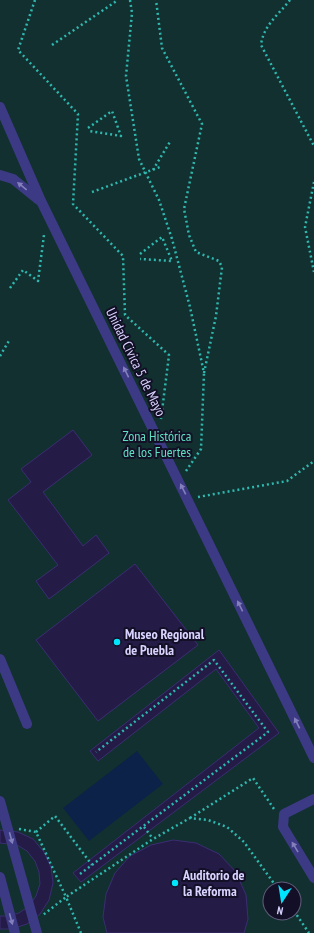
<svg xmlns="http://www.w3.org/2000/svg" width="314" height="933" viewBox="0 0 314 933" font-family="'PT Sans Narrow',sans-serif">
<style>
.green{fill:#12302f;fill-rule:evenodd}
.water{fill:#0c2248}
.building{fill:#241b47;stroke:#3b2d73}
.lines{fill:none;stroke-linecap:round;stroke-linejoin:round}
.path{stroke:#2fb8b0;stroke-width:2.5;stroke-dasharray:2 3;stroke-linecap:butt}
.minor{stroke:#3d3a85;stroke-width:10}
.path-bridge{stroke:#2fb8b0;stroke-width:2.5;stroke-dasharray:2 3;stroke-linecap:butt}
.oneway{fill:#837fbc}
.poi-dot{fill:#00e5ff;stroke:#130f26;stroke-width:1.5}
.labels{text-anchor:middle;dominant-baseline:central;stroke-width:4;stroke-linejoin:round;paint-order:stroke}
.street-label{font-size:14px;fill:#d9d4ff;stroke:#130f26}
.park-label{font-size:14px;fill:#5fe0c0;stroke:#130f26}
.poi-label{font-size:14px;font-weight:bold;fill:#d9d4ff;stroke:#130f26;text-anchor:start}
</style>
<rect width="100%" height="100%" fill="#130f26"/>
<path class="green" d="M0,0H314V933H0ZM270,889H294V913H270Z"/>
<path class="water" d="M137,751L163,784L89,841L63,808Z"/>
<g class="building">
<path d="M73,430L92,455L43,492L83,546L96,535L109,553L49,599L36,581L58,565L8,500L31,482L21,469Z"/>
<path d="M135,564L198,645L98,721L36,640Z"/>
<path d="M219,650L279,733L81,882L73,873L259,728L216,669L98,761L90,751Z"/>
<path d="M0,830L18,832L33,839L44,852L51,867L53,883L49,900L40,914L27,924L11,929H0V916H8L19,913L29,906L36,896L40,884L39,872L35,861L27,851L17,845L0,843Z"/>
<path d="M173,840L196,843L219,854L236,872L246,895L248,919L244,933H107L103,917L106,894L115,873L130,856L151,845Z"/>
</g>
<g class="lines">
<g class="path">
<path d="M35,0L18,50L78,114L73,204L123,256L125,315L169,355L161,419"/>
<path d="M130,0L132,13L126,76L139,159L159,200L172,239L190,307L204,373L216,316L222,267L219,261L196,252L189,235L184,209L202,124L162,48L156,0"/>
<path d="M290,0C279,14 263,26 261,45L314,146"/>
<path d="M52,45L118,0"/>
<path d="M88,128L112,111L121,136L89,131"/>
<path d="M153,170L171,140"/>
<path d="M314,182L305,227L314,272"/>
<path d="M140,254L162,237L172,261L140,259"/>
<path d="M10,288L23,270L38,281L44,235"/>
<path d="M0,356L10,339"/>
<path d="M186,471L201,449L204,373"/>
<path d="M198,497L287,481L314,461"/>
<path d="M190,818L253,778L274,809"/>
<path d="M144,827L153,839"/>
<path d="M19,829L36,832L66,897L43,915"/>
<path d="M36,832L55,816L92,865"/>
<path d="M80,874L268,732L214,660L96,752"/>
<path d="M294,911L309,933"/>
<path d="M81,933L66,897L153,839L190,818L208,820L227,827L244,842L278,889"/>
</g>
<g class="minor">
<path d="M0,107L41,201L314,758"/>
<path d="M0,175L13,179L39,200"/>
<path d="M0,659L27,724"/>
<path d="M314,799L284,814L283,827L314,878"/>
<path d="M0,801L37,933"/>
<path d="M0,877L15,933"/>
</g>
<path class="path-bridge" d="M92,192L160,167"/>
</g>
<defs><path id="oneway-solid" d="M-6-.8H1V-3.2L6.5 0L1 3.2V.8H-6Z"/></defs>
<g class="oneway">
<use href="#oneway-solid" transform="translate(22 186) rotate(-141)"/>
<use href="#oneway-solid" transform="translate(126 372) rotate(-116)"/>
<use href="#oneway-solid" transform="translate(183 489) rotate(-117)"/>
<use href="#oneway-solid" transform="translate(240 606) rotate(-116)"/>
<use href="#oneway-solid" transform="translate(297 723) rotate(-116)"/>
<use href="#oneway-solid" transform="translate(11 838) rotate(75)"/>
<use href="#oneway-solid" transform="translate(295 847) rotate(-121)"/>
<use href="#oneway-solid" transform="translate(11 919) rotate(75)"/>
</g>
<g class="poi-dot">
<circle cx="117" cy="642" r="4"/>
<circle cx="175" cy="883" r="4"/>
</g>
<g class="labels">
<g class="street-label">
<text transform="translate(136 362) rotate(64)">Unidad Civica 5 de Mayo</text>
</g>
<g class="park-label">
<text x="157" y="436">Zona Histórica<tspan x="157" dy="16">de los Fuertes</tspan></text>
</g>
<g class="poi-label">
<text x="125" y="634">Museo Regional<tspan x="125" dy="16">de Puebla</tspan></text>
<text x="183" y="875">Auditorio de<tspan x="183" dy="16">la Reforma</tspan></text>
</g>
</g>
<g transform="translate(282 901) rotate(192)"><circle r="19" fill="#130f26" stroke="#625e7d"/>
<path d="M0-3L7 15L0 10L-7 15Z" fill="#00e5ff"/>
<text y="-6" font-size="11" font-weight="bold" text-anchor="middle" fill="#d9d4ff">N</text>
</g>
</svg>
